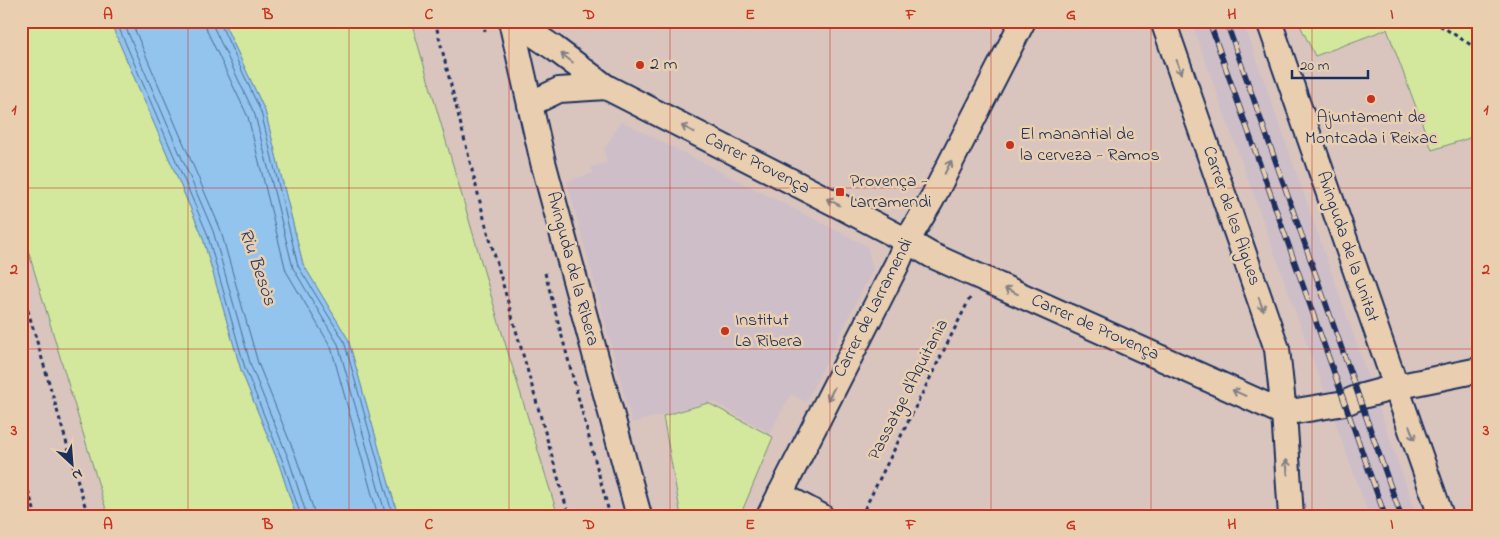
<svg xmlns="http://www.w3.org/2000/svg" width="1500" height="537" viewBox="0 0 1500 537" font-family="'Indie Flower',sans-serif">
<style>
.built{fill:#cebec8}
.green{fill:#d3e89c;stroke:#778c7d}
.water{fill:#92c4ee;stroke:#6288b4}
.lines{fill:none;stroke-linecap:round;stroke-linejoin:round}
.shore{stroke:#4b6b98;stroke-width:1}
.minor-casing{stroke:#1b2f5e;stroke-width:28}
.path{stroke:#1b2f5e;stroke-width:3;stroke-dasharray:4 4;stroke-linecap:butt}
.minor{stroke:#e9cfb0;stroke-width:24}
.rail-casing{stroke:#1b2f5e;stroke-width:5.5}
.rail{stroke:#e9cfb0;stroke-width:4;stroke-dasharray:11;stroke-linecap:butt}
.oneway{stroke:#827f87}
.grid{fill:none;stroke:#c8321e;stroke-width:1;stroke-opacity:0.55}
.poi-dot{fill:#c8321e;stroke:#e9cfb0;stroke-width:2}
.labels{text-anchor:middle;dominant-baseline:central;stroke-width:5;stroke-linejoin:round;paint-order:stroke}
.poi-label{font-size:18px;fill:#1b2f5e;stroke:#e9cfb0;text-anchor:start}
.street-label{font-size:18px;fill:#1b2f5e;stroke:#e9cfb0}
.water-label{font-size:19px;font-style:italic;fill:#273e6c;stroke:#e9cfb0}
.neatline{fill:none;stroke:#c8321e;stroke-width:2}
.grid-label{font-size:16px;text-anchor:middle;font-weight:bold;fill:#c8321e}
</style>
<rect width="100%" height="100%" fill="#d9c5be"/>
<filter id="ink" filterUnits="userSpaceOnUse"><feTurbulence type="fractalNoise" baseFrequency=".02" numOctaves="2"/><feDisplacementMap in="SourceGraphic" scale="10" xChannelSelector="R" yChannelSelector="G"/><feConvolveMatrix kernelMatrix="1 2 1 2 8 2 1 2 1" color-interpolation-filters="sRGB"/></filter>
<g filter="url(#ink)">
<g class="built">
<path d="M1191,21H1243L1417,516H1369Z"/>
<path d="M621,121L867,246L873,269L806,402L791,394L770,433L712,401L632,423L567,181L593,173L591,167L607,163L604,150Z"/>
</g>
<g class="green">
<path d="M21,21H110L202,235L241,370L279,464L296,516H108L21,227Z"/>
<path d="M223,21H411L499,323L558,516H398L348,339L303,264L265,111Z"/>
<path d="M1298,21H1479V135L1432,150L1387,29L1315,56Z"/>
<path d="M708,403L773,437L740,516H681L663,416Z"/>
</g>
<path class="water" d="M110,21H223L265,111L303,264L348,339L398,516H296L279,464L241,370L202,235Z"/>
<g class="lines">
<g class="shore">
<path d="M116,21L207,233L245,368L283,462L301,516"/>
<path d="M123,21L213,231L251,366L289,460L307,516"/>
<path d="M131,21L220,228L258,363L296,457L313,508L314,516"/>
<path d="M205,21L207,31L248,117L286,271L331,347L378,516"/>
<path d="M213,21L214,28L255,115L293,268L338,344L386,516"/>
<path d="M219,21L261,112L298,266L344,341L393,516"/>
</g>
<defs>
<g id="minor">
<path d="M511,21L543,162L639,516"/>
<path d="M514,21L554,48L606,87L834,203L907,241L931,255L1284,413"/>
<path d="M1163,21L1277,349L1284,413L1291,516"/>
<path d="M1269,21L1441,516"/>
<path d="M530,104L559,90L606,87"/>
<path d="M1284,413L1345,403L1359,397L1396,387L1479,370"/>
<path d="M780,494L821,516"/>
<path d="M769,516L897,264L907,241L932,199L1023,21"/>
</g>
</defs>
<use href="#minor" class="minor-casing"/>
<g class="path">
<path d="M435,21L484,218L569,516"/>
<path d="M483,21L485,31"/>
<path d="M1433,21L1479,50"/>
<path d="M545,273L610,516"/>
<path d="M21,287L88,516"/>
<path d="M21,468L36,516"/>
<path d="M861,516L970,298"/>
</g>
<use href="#minor" class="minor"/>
<defs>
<g id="rail">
<path d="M1209,21L1385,516"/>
<path d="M1226,21L1401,516"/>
</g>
</defs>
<use href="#rail" class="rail-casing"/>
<use href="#rail" class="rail"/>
</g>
<defs><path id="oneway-shaft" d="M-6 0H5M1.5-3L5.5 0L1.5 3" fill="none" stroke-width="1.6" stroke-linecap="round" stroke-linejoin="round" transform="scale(1.25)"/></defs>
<g class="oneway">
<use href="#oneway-shaft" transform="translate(567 58) rotate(-143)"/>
<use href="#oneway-shaft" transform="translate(1179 67) rotate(71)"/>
<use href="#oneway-shaft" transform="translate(688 129) rotate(-153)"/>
<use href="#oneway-shaft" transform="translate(948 167) rotate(-63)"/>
<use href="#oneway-shaft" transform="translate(833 202) rotate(-153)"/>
<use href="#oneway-shaft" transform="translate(1011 291) rotate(-156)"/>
<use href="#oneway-shaft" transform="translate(1261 304) rotate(71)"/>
<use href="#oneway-shaft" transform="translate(1239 393) rotate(-156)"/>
<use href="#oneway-shaft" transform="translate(831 394) rotate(117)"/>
<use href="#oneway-shaft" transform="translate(1412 433) rotate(70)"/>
<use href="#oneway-shaft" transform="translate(1287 467) rotate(-94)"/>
</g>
</g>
<path class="grid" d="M188,21V516M349,21V516M509,21V516M670,21V516M830,21V516M991,21V516M1151,21V516M1312,21V516M21,188H1479M21,349H1479"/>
<g class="poi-dot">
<circle cx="640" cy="65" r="5"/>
<circle cx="1371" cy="99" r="5"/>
<circle cx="1010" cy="145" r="5"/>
<rect x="835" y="187" width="10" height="10" rx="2.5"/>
<circle cx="725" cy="331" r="5"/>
</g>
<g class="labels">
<g class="poi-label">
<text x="650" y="65">2 m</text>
<text x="1371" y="118" text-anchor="middle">Ajuntament de<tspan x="1371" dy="21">Montcada i Reixac</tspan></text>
<text x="1020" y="135">El manantial de<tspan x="1020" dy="21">la cerveza - Ramos</tspan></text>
<text x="850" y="182">Provença -<tspan x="850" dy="21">Larramendi</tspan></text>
<text x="735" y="321">Institut<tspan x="735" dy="21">La Ribera</tspan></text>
</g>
<g class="street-label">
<text transform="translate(757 164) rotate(27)">Carrer Provença</text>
<text transform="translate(1231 216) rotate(71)">Carrer de les Aigues</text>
<text transform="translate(1347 247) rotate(71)">Avinguda de la Unitat</text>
<text transform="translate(572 269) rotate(75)">Avinguda de la Ribera</text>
<text transform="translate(874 308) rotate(-63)">Carrer de Larramendi</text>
<text transform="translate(1095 328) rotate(24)">Carrer de Provença</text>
<text transform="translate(909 390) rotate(-63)">Passatge d'Aquitania</text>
</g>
<g class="water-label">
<text transform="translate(257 267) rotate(71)">Riu Besòs</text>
</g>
</g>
<rect width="1500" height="537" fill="none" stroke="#e9cfb0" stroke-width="55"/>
<g transform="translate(72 464) rotate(154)" stroke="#e9cfb0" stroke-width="4" paint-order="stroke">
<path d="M0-4L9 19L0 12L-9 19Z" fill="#1b2f5e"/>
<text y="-8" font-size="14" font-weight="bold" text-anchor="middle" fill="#1b2f5e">N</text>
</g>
<path d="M1292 70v8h76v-8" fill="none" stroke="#1b2f5e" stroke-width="2.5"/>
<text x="1300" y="70" font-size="15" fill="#1b2f5e" stroke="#e9cfb0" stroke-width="4" paint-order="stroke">20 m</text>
<rect x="28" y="28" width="1444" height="482" class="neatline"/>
<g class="grid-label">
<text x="108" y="19">A</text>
<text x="268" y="19">B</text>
<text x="429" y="19">C</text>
<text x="589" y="19">D</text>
<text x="750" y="19">E</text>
<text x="911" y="19">F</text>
<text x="1071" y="19">G</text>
<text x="1232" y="19">H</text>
<text x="1392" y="19">I</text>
<text x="14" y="114">1</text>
<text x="1486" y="114">1</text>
<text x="14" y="274">2</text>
<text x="1486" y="274">2</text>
<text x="14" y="435">3</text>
<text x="1486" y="435">3</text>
<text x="108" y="529">A</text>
<text x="268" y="529">B</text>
<text x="429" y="529">C</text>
<text x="589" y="529">D</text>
<text x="750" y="529">E</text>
<text x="911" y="529">F</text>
<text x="1071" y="529">G</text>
<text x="1232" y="529">H</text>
<text x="1392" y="529">I</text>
</g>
</svg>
